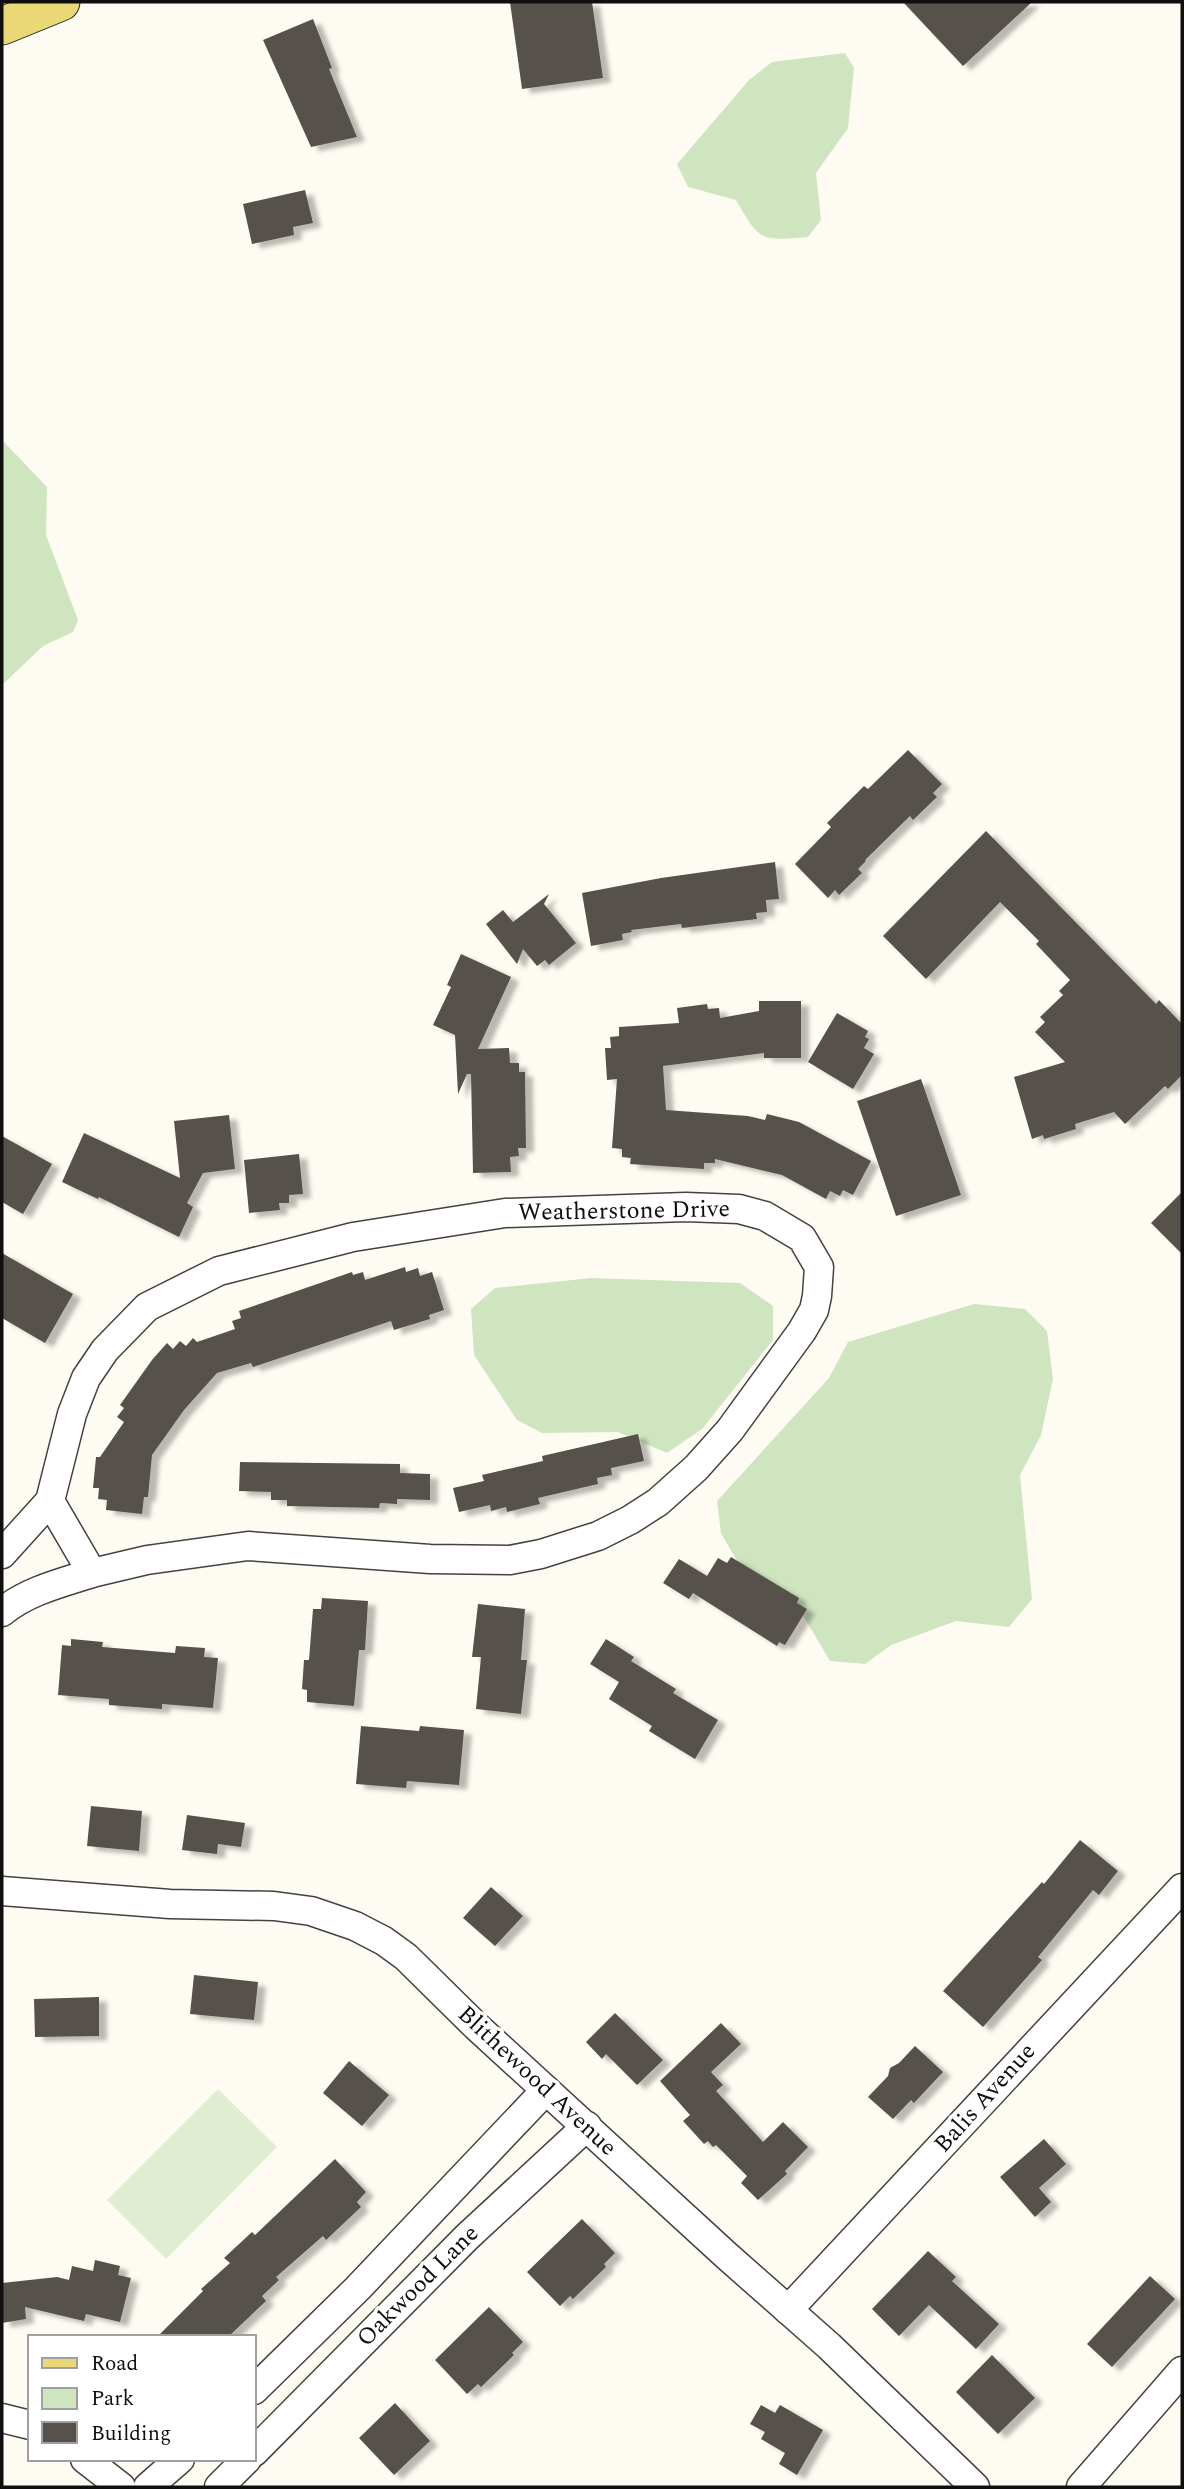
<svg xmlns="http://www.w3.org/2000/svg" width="1184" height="2489" viewBox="0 0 1184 2489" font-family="Spectral,serif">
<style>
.green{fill:#cfe5bf}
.pitch{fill:#e0edd0}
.building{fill:#57514c;filter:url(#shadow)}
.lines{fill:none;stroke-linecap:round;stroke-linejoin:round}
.minor-casing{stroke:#424242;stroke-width:31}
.major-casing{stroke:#202020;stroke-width:39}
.minor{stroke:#fff;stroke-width:28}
.major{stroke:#ead776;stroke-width:37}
.labels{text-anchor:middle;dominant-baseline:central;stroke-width:7;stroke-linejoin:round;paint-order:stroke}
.street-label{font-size:24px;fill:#0f0f0f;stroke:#fff}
</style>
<defs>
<filter id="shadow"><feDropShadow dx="8" dy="4.5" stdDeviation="2" flood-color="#0004"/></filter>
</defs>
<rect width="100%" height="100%" fill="#fefcf2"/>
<g class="green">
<path d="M845,53L854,68L848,128L816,173L821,220L808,237C761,241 760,242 736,200L688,187L677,164L749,80L772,62Z"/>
<path d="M2,440L47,487L46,535L78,620L73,632L43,646L2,685Z"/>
<path d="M591,1278L740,1283L773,1306V1340L702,1429L667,1453L618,1432L542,1433L517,1420L474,1355L471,1309L495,1288Z"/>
<path d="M974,1304L1025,1309L1047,1331L1053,1379L1041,1435L1020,1475L1032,1599L1009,1627L956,1621L891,1645L865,1664L830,1661L804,1617L737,1561L721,1533L717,1501L829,1378L848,1342Z"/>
</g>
<path class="pitch" d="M218,2089L277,2147L166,2259L107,2200Z"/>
<g class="building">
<path d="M510,2H592L603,78L522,89Z"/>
<path d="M903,2H1032L963,66Z"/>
<path d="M313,19L332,68L329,69L357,137L311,147L263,40Z"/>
<path d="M305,190L313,223L293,227L294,235L252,244L243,204Z"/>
<path d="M908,750L942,784L933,793L937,797L913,820L910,816L865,860L866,861L858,869L862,873L839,895L835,890L828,898L795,864L831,827L827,823L864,786L868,789Z"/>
<path d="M986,831L1156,1004L1159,1000L1182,1024V1075L1168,1089L1165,1086L1125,1124L1114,1112L1075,1124L1076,1129L1044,1139L1043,1135L1032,1139L1014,1077L1065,1062L1035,1032L1045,1022L1040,1017L1063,995L1059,991L1070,980L1036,944L1039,941L1000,902L926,979L883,936Z"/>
<path d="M775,862L779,899L766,900L767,912L756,913L757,919L682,928L681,924L631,930L632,932L622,934L623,940L591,946L582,893L661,878Z"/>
<path d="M549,894L544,904L576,943L549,965L545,960L537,966L523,949L517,964L486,924L503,910L513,922Z"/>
<path d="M461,954L511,977L478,1049L509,1048L510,1063H519V1072H525L526,1148H518L519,1156L510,1157L511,1172L473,1173L471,1074H467L458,1094L455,1035L433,1025L451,987L447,985Z"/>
<path d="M759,1001H801V1058H764V1053L663,1066L666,1110L748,1116L765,1120L767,1114L799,1122L871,1161L853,1195L843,1190L840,1196L830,1191L826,1199L782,1175L715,1159V1163H704V1169L630,1164L631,1158L622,1157V1149L612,1148L617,1079L607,1080L605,1048H611L610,1037L619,1036V1027L679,1023L677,1008L707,1004L708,1009L719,1008L720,1018L759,1011Z"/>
<path d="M837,1013L868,1031L865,1037L869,1039L864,1048L874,1054L853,1089L808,1062Z"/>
<path d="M921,1079L961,1195L896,1216L857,1101Z"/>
<path d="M229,1115L235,1169L203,1173L187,1203L193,1207L179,1237L99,1197L98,1199L62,1182L84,1133L180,1178L174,1121Z"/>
<path d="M2,1136L52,1164L23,1214L2,1202Z"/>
<path d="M299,1154L303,1194L289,1195V1203H279L280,1210L249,1213L244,1160Z"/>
<path d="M1182,1192V1254L1151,1223Z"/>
<path d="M2,1253L73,1294L45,1343L2,1318Z"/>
<path d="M405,1267L406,1272L418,1268L420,1276L432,1272L444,1310L429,1315L430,1319L394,1330L391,1321L253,1367L251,1363L217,1373L184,1410L152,1455L148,1497H144L142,1514L106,1510L107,1500L98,1499L99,1488H93L96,1457H100L124,1422L117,1417L124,1408L120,1405L152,1360L167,1343L173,1349L180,1341L186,1346L193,1338L197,1342L235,1329L232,1321L241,1318L239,1311L352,1272L353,1275L363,1272L365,1280Z"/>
<path d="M638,1434L644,1461L611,1468L612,1475L597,1478L598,1484L538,1498L540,1504L507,1512L506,1507L491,1511L490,1505L459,1512L453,1488L484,1481L482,1475L543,1461L542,1456Z"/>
<path d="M240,1462L400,1464V1473L430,1474V1500L397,1499V1504L380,1503L379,1508L287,1506V1500H271V1492L239,1491Z"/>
<path d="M731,1557L799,1598L797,1603L807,1609L785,1645L779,1642L777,1646L693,1593L689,1599L663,1583L679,1559L707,1576L718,1558L727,1563Z"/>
<path d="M322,1598L368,1601L365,1650H359L354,1706L307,1702V1690L302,1689L304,1660H309L313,1609H321Z"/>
<path d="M478,1604L525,1609L521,1660H527L521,1714L476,1709L481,1657H472Z"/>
<path d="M71,1639L103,1642L102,1647L175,1653L176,1646L205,1648L204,1657L218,1658L213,1708L162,1704V1709L109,1705V1699L58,1695L62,1645L71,1646Z"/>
<path d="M606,1639L634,1657L631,1661L676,1689L673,1693L718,1720L695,1759L649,1731L652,1726L609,1699L619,1682L590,1664Z"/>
<path d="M361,1726L419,1731L420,1726L464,1730L459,1785L407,1781L406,1788L356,1784Z"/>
<path d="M91,1806L142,1811L139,1851L87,1846Z"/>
<path d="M187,1815L245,1823L241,1847L218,1844L217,1854L182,1850Z"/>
<path d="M1080,1840L1118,1871L1099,1895L1093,1890L1038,1957L1042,1960L983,2027L943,1991L1042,1882L1044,1884Z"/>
<path d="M491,1887L523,1916L495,1946L463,1918Z"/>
<path d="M194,1975L258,1982L254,2020L190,2014Z"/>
<path d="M99,1997V2036L35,2037L34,1999Z"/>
<path d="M615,2013L663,2060L637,2085L606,2054L602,2059L586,2042Z"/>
<path d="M721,2023L741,2044L711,2072L723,2085L716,2091L763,2142L783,2122L808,2147L785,2171L787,2174L758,2200L741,2183L747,2176L716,2145L713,2147L708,2141L704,2144L683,2121L690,2115L660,2081Z"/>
<path d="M915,2046L943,2072L914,2103L911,2100L893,2119L868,2097L888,2076L890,2068L899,2063Z"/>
<path d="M349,2061L389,2095L362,2126L323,2093Z"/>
<path d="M1044,2139L1066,2164L1039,2188L1051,2202L1035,2217L1000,2177Z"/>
<path d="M335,2159L366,2192L357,2202L361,2207L326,2240L323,2236L276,2277L279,2280L262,2296L266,2301L228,2337H157L203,2291L201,2289L230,2263L224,2258L252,2232L255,2235Z"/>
<path d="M582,2219L615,2253L604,2264L606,2267L573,2299L570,2296L560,2306L527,2272Z"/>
<path d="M928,2251L956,2277L952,2281L999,2324L976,2349L929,2305L899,2336L872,2309Z"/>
<path d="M95,2260L120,2266L118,2275L131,2278L120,2322L86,2314L84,2321L25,2307L26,2319L2,2323V2283L57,2277L69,2280L72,2266L93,2271Z"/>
<path d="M1150,2276L1175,2299L1112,2367L1087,2344Z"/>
<path d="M489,2307L523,2342L512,2353L514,2355L481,2387L478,2384L467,2394L435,2360Z"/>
<path d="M992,2355L1035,2398L998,2434L956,2392Z"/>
<path d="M395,2403L430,2441L394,2475L359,2438Z"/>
<path d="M761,2405L775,2413L780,2405L823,2430L797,2475L779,2464L785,2453L761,2439L765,2432L750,2424Z"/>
</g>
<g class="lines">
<defs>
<g id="minor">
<path d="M686,1207L739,1209L765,1216L802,1238L819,1267L817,1296L814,1310L802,1331L730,1430L696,1468L658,1502L630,1520L598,1536L541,1554L510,1560L430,1559L248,1546L147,1560L92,1573L50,1501L72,1414L86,1378L105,1350L147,1307L219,1271L353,1237L505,1213Z"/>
<path d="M2,1554L50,1501"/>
<path d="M2,1612C27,1591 61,1583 92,1573"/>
<path d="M2,1891L170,1904L274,1906L311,1911L355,1926L384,1941L406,1957L476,2026L727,2256L829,2346L975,2487"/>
<path d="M788,2310L1182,1888"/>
<path d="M254,2390L358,2288L546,2090"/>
<path d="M2,2418L30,2425"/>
<path d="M254,2452L467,2237L587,2126"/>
<path d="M85,2459L121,2487"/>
<path d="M148,2487L180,2459"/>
<path d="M219,2487L247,2459"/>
<path d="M1081,2487L1182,2371"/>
</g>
<path id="major" d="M2,26L61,2"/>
</defs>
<use href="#minor" class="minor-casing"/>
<use href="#major" class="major-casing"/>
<use href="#minor" class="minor"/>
<use href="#major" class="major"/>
</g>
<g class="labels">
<g class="street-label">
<text transform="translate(624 1211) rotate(-1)">Weatherstone Drive</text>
<text transform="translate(537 2081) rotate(43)">Blithewood Avenue</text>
<text transform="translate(985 2098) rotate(-48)">Balis Avenue</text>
<text transform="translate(418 2286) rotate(-45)">Oakwood Lane</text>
</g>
</g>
<rect width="1184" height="2489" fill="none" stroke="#0f0f0f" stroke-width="7"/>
<rect x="28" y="2335" width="228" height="126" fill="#ffffff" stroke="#9f9f9f" stroke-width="2"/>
<rect x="42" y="2358" width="35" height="10" fill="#ead776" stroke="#9f9f9f" stroke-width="2"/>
<text x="91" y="2370" font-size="21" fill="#0f0f0f">Road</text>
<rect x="42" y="2388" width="35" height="21" fill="#cfe5bf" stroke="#9f9f9f" stroke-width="2"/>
<text x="91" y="2405" font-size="21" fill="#0f0f0f">Park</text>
<rect x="42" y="2422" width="35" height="21" fill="#57514c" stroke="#9f9f9f" stroke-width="2"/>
<text x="91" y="2440" font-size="21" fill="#0f0f0f">Building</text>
</svg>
